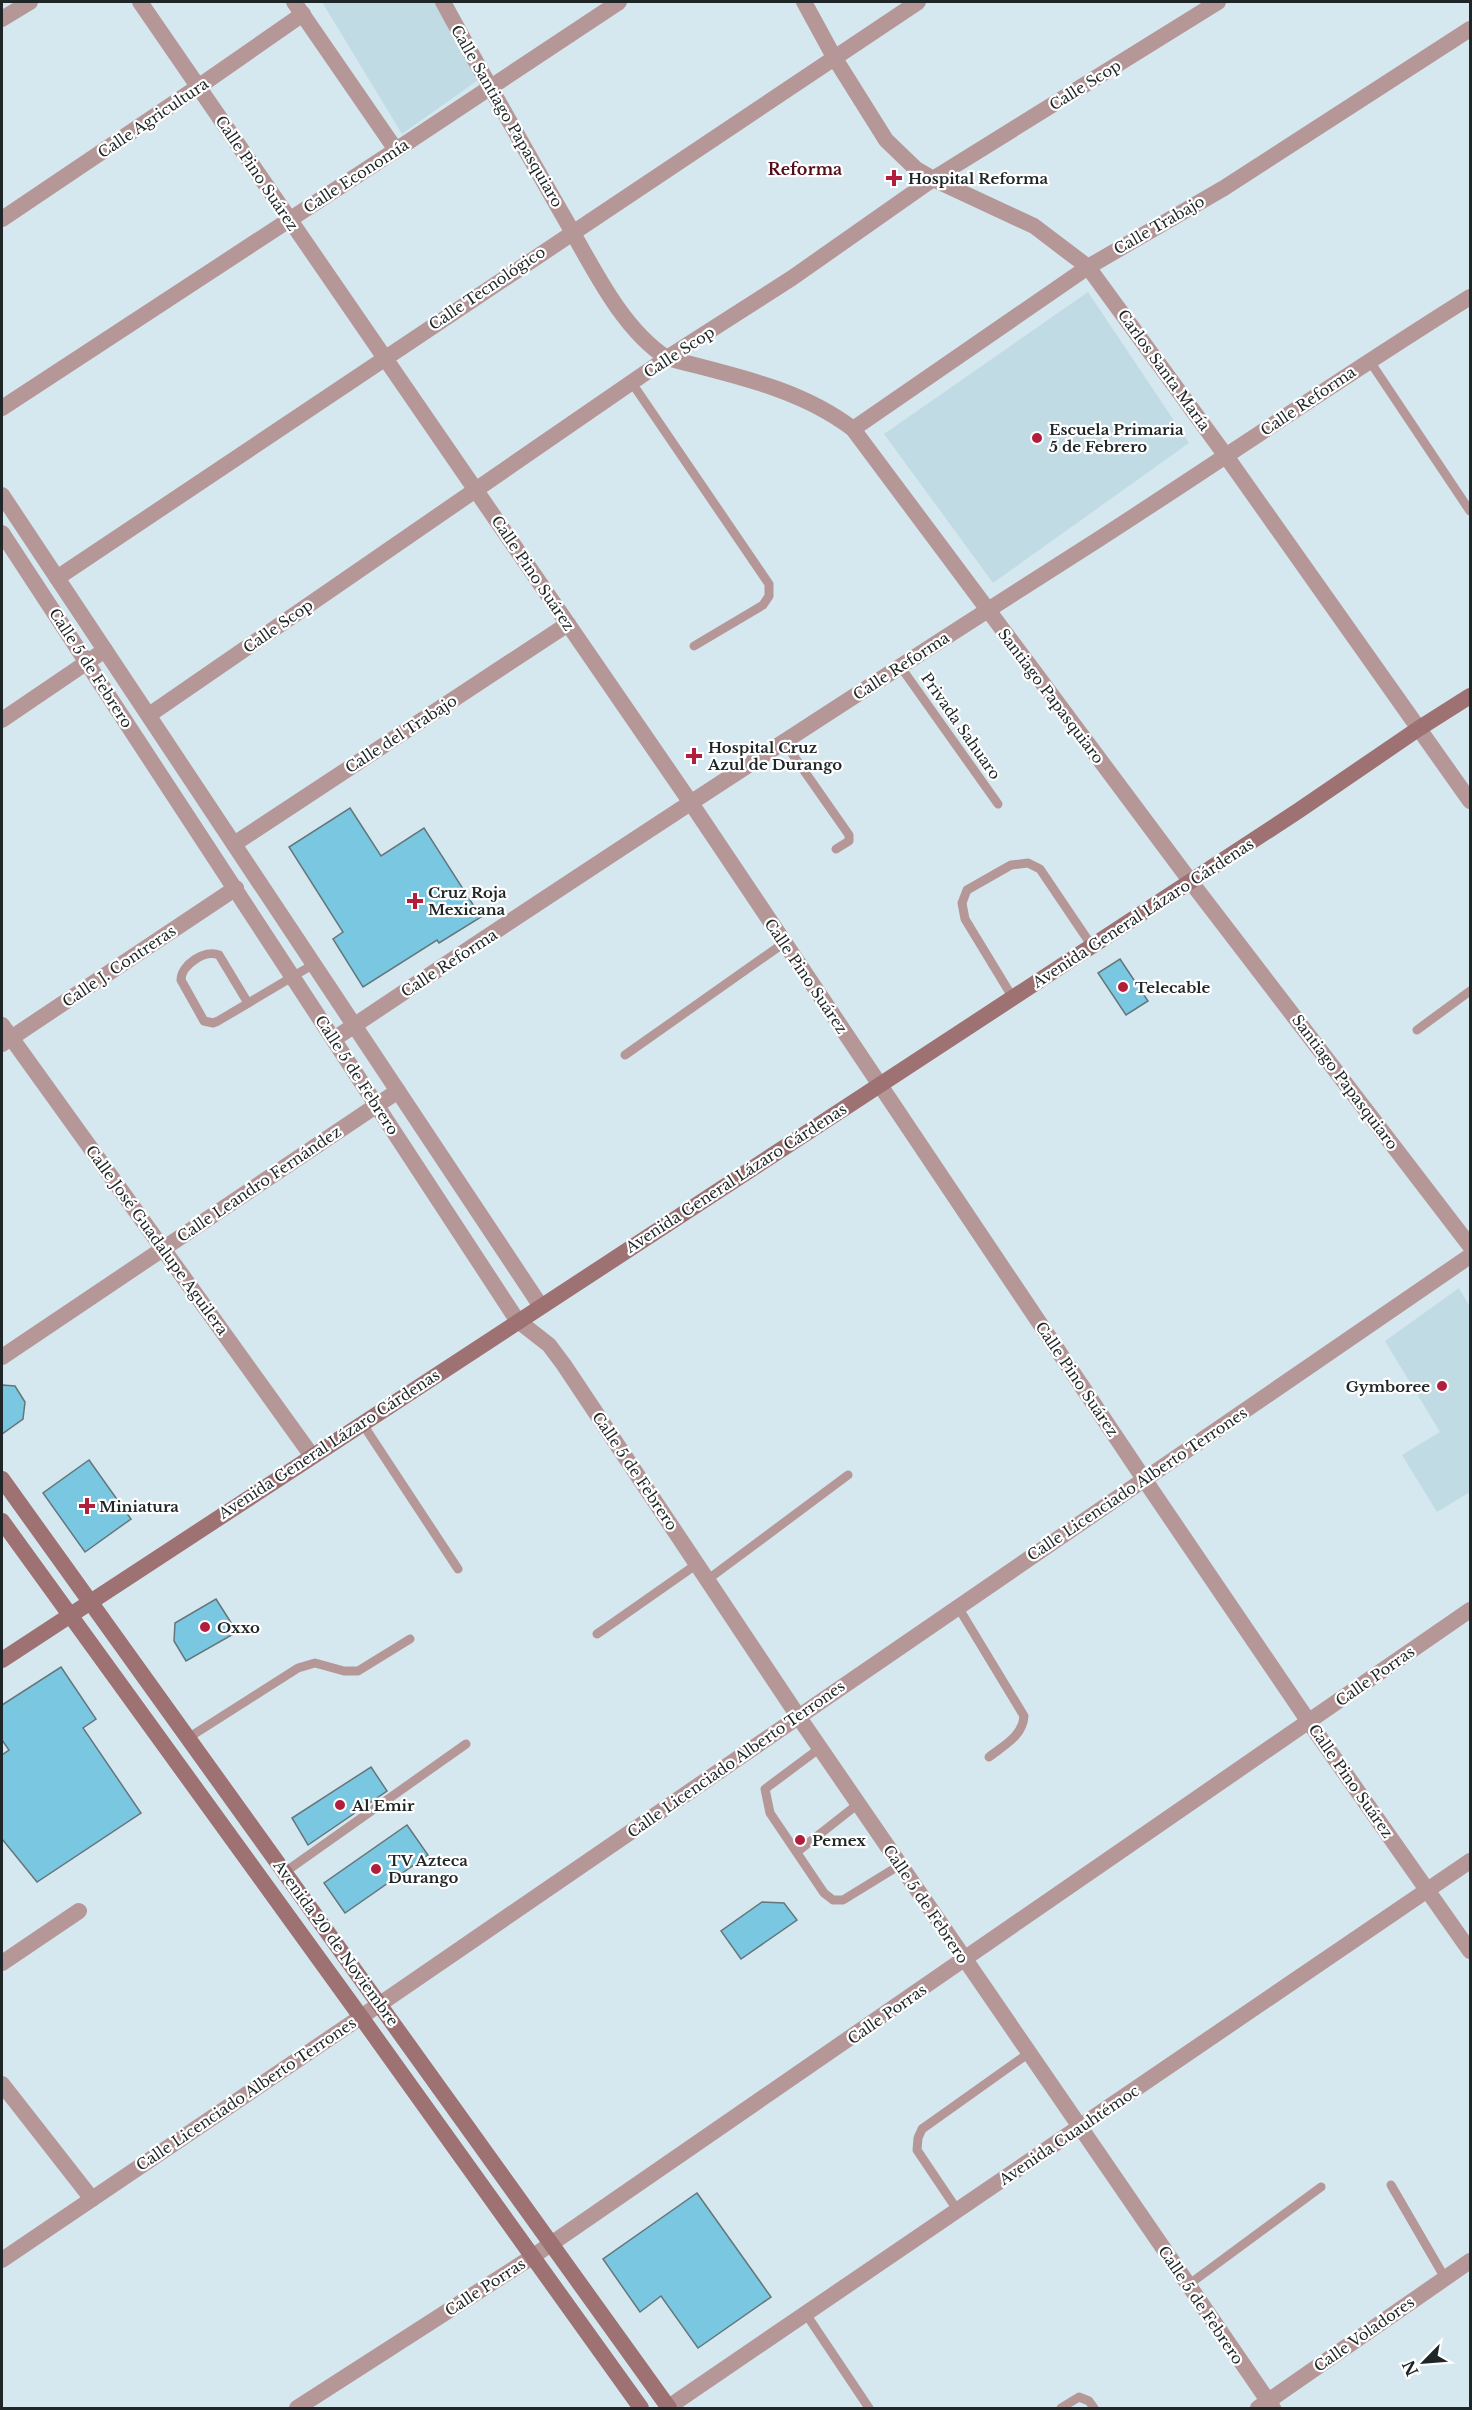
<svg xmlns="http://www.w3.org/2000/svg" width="1472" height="2410" viewBox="0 0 1472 2410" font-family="'Libre Baskerville',serif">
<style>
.built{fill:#c1dbe5}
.building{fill:#7ac7e1;stroke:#65767b;stroke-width:1.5}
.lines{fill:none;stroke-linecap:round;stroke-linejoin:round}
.service{stroke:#b69798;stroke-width:9}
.minor{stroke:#b69798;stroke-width:16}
.tertiary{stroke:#b69798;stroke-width:16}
.secondary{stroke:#9e7173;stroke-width:16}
.poi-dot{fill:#b21f3c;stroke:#fff;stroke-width:2}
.labels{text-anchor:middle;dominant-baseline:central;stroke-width:4.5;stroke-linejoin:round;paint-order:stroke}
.street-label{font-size:15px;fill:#1f2628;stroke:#fff}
.poi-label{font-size:15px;font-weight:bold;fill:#1f2628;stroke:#fff;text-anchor:start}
.neighbourhood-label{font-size:16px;font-weight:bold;fill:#550f1b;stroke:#fff}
</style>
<rect width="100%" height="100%" fill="#d5e8ef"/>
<g class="built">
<path d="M322,2H435L478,80L402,134Z"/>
<path d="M1088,292L1189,443L993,583L884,434Z"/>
<path d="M1459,1288L1470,1307V1492L1437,1512L1402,1455L1440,1432L1385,1341Z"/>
</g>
<g class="building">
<path d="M350,808L381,856L424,828L481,917L439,943L437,940L363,987L333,939L343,932L289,847Z"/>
<path d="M1120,959L1148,1001L1126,1015L1098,973Z"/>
<path d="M2,1385L15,1386L25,1402L23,1419L2,1434Z"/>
<path d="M89,1460L131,1519L85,1552L43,1493Z"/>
<path d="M216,1599L237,1632L186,1661L174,1641L175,1623Z"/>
<path d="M61,1667L96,1719L83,1728L141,1813L37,1882L2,1839V1755L9,1750L2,1740V1705Z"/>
<path d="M371,1767L387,1791L308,1845L292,1818Z"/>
<path d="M407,1825L428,1855L345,1913L324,1883Z"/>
<path d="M762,1902L784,1903L797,1920L741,1959L721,1931Z"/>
<path d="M697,2193L771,2297L698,2348L661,2296L640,2312L603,2259Z"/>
</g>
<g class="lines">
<g class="service">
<path d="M1369,360L1470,511"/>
<path d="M632,383L769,584V596L763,605L694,646"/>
<path d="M900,666L998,804"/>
<path d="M784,742L849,835V841L836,849"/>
<path d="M1013,998L965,919L962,903L967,890L1011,865L1028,863L1040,869L1092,946"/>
<path d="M248,1003L219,955C205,949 181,965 181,980L204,1021L213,1023L218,1021L314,964"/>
<path d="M1417,1030L1470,991"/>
<path d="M625,1055L784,943"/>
<path d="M362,1423L458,1569"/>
<path d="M707,1580L848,1475"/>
<path d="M958,1607L1024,1716C1023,1736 1003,1746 989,1757"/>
<path d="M597,1634L697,1564"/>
<path d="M188,1738L298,1668L315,1663L344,1671H358L410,1639"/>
<path d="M820,1748L765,1789L770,1813L824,1893L833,1900H843L900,1865"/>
<path d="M797,1852L858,1804"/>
<path d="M285,1872L466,1744"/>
<path d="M1391,2185L1445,2278"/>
<path d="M958,2211L917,2150L918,2138L922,2129L1029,2053"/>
<path d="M1188,2285L1321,2187"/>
<path d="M806,2314L869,2408"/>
<path d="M1061,2408L1079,2397L1089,2401L1094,2408"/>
</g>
<g class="minor">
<path d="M294,2L396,150"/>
<path d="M443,2C481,72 521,142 561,212C590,261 619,327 667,358C731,375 800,388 853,429L1191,882L1470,1246"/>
<path d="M804,2L834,57L886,140L916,169L933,179L1034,226L1088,267L1226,456L1470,801"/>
<path d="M2,19L30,2"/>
<path d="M2,219L198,87L303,14"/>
<path d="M2,408L396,150L619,2"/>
<path d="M853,429L1088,267L1224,188L1470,29"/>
<path d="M57,578L918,2"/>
<path d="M149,715L667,358L792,278L933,179L1218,2"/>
<path d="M2,720L105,650"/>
<path d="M234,844L568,624"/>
<path d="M2,1025L312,1456"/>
<path d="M2,1044L236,888"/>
<path d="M2,1357L398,1091"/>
<path d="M2,1963L79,1911"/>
<path d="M2,2084L92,2199"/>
<path d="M2,2260L380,2004L1470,1256"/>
<path d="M297,2408L532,2257L1470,1610"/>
<path d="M1258,2408L1470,2261"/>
</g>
<g class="tertiary">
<path d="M140,2L691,803L1144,1479L1309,1722L1470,1951"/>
<path d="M2,495L540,1305"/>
<path d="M2,533L517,1320L549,1345L564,1365L798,1716L1273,2408"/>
<path d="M334,1039C587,869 842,703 1099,539C1223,459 1345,375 1470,297"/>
<path d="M667,2408L1470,1861"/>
</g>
<g class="secondary">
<path d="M2,1479L669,2408"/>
<path d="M2,1521L361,2017L641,2408"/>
<path d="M2,1660L1298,811L1418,729L1470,696"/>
</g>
</g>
<g class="poi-dot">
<path d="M891 169h6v6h6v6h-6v6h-6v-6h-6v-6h6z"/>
<circle cx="1037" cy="438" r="6"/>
<path d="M691 747h6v6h6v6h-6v6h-6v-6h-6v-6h6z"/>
<path d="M412 892h6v6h6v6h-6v6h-6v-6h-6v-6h6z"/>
<circle cx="1123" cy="987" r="6"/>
<circle cx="1442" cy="1386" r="6"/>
<path d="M84 1497h6v6h6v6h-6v6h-6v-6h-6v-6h6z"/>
<circle cx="205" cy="1627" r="6"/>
<circle cx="340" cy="1805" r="6"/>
<circle cx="800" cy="1840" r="6"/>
<circle cx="376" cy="1869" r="6"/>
</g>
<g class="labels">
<g class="street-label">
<text transform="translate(1085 85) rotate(-32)">Calle Scop</text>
<text transform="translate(507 116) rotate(60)">Calle Santiago Papasquiaro</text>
<text transform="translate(153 118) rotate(-34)">Calle Agricultura</text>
<text transform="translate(257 173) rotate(56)">Calle Pino Suárez</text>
<text transform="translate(356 176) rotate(-33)">Calle Economía</text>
<text transform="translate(1159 225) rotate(-30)">Calle Trabajo</text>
<text transform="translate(487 288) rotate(-34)">Calle Tecnológico</text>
<text transform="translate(679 352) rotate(-33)">Calle Scop</text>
<text transform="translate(1164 370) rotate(54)">Carlos Santa María</text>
<text transform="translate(1308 401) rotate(-34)">Calle Reforma</text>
<text transform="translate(533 573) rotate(56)">Calle Pino Suárez</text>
<text transform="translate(278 626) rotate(-35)">Calle Scop</text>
<text transform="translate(901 666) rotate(-33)">Calle Reforma</text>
<text transform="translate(91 668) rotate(57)">Calle 5 de Febrero</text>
<text transform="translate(1051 696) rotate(53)">Santiago Papasquiaro</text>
<text transform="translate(961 726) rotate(55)">Privada Sahuaro</text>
<text transform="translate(401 734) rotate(-33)">Calle del Trabajo</text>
<text transform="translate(1143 913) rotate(-33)">Avenida General Lázaro Cárdenas</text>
<text transform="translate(449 963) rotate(-33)">Calle Reforma</text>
<text transform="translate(119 966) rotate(-34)">Calle J. Contreras</text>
<text transform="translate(806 976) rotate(56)">Calle Pino Suárez</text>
<text transform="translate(357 1075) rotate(57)">Calle 5 de Febrero</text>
<text transform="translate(1345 1082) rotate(53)">Santiago Papasquiaro</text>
<text transform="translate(736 1178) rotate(-33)">Avenida General Lázaro Cárdenas</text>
<text transform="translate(259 1184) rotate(-34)">Calle Leandro Fernández</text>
<text transform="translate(157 1240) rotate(54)">Calle José Guadalupe Aguilera</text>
<text transform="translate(1077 1379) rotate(56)">Calle Pino Suárez</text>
<text transform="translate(329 1444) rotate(-33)">Avenida General Lázaro Cárdenas</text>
<text transform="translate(635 1471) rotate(56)">Calle 5 de Febrero</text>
<text transform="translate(1137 1484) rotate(-34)">Calle Licenciado Alberto Terrones</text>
<text transform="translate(1375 1676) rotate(-35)">Calle Porras</text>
<text transform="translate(736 1759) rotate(-35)">Calle Licenciado Alberto Terrones</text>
<text transform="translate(1351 1781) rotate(55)">Calle Pino Suárez</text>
<text transform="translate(926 1904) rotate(56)">Calle 5 de Febrero</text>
<text transform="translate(336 1943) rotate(54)">Avenida 20 de Noviembre</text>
<text transform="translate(887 2014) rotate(-35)">Calle Porras</text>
<text transform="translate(246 2094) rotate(-34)">Calle Licenciado Alberto Terrones</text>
<text transform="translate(1069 2135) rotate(-34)">Avenida Cuauhtémoc</text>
<text transform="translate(485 2287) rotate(-33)">Calle Porras</text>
<text transform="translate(1201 2305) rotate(56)">Calle 5 de Febrero</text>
<text transform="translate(1364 2334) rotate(-35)">Calle Voladores</text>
</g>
<g class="poi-label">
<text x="908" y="178">Hospital Reforma</text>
<text x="1049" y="429">Escuela Primaria<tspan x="1049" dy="17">5 de Febrero</tspan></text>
<text x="708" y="747">Hospital Cruz<tspan x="708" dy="17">Azul de Durango</tspan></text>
<text x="428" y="892">Cruz Roja<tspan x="428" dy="17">Mexicana</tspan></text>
<text x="1135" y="987">Telecable</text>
<text x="1430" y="1386" text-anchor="end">Gymboree</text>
<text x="99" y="1506">Miniatura</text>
<text x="217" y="1627">Oxxo</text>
<text x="352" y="1805">Al Emir</text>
<text x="812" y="1840">Pemex</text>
<text x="388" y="1860">TV Azteca<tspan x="388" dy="17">Durango</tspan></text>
</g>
<g class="neighbourhood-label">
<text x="805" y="169">Reforma</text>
</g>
</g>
<rect width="1472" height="2410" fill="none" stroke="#1f2628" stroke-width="6"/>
<g transform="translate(1424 2362) rotate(245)" stroke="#ffffff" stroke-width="4.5" paint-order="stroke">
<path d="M0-4.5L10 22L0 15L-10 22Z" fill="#1f2628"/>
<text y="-9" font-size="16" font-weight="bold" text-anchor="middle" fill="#1f2628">N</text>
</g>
</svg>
